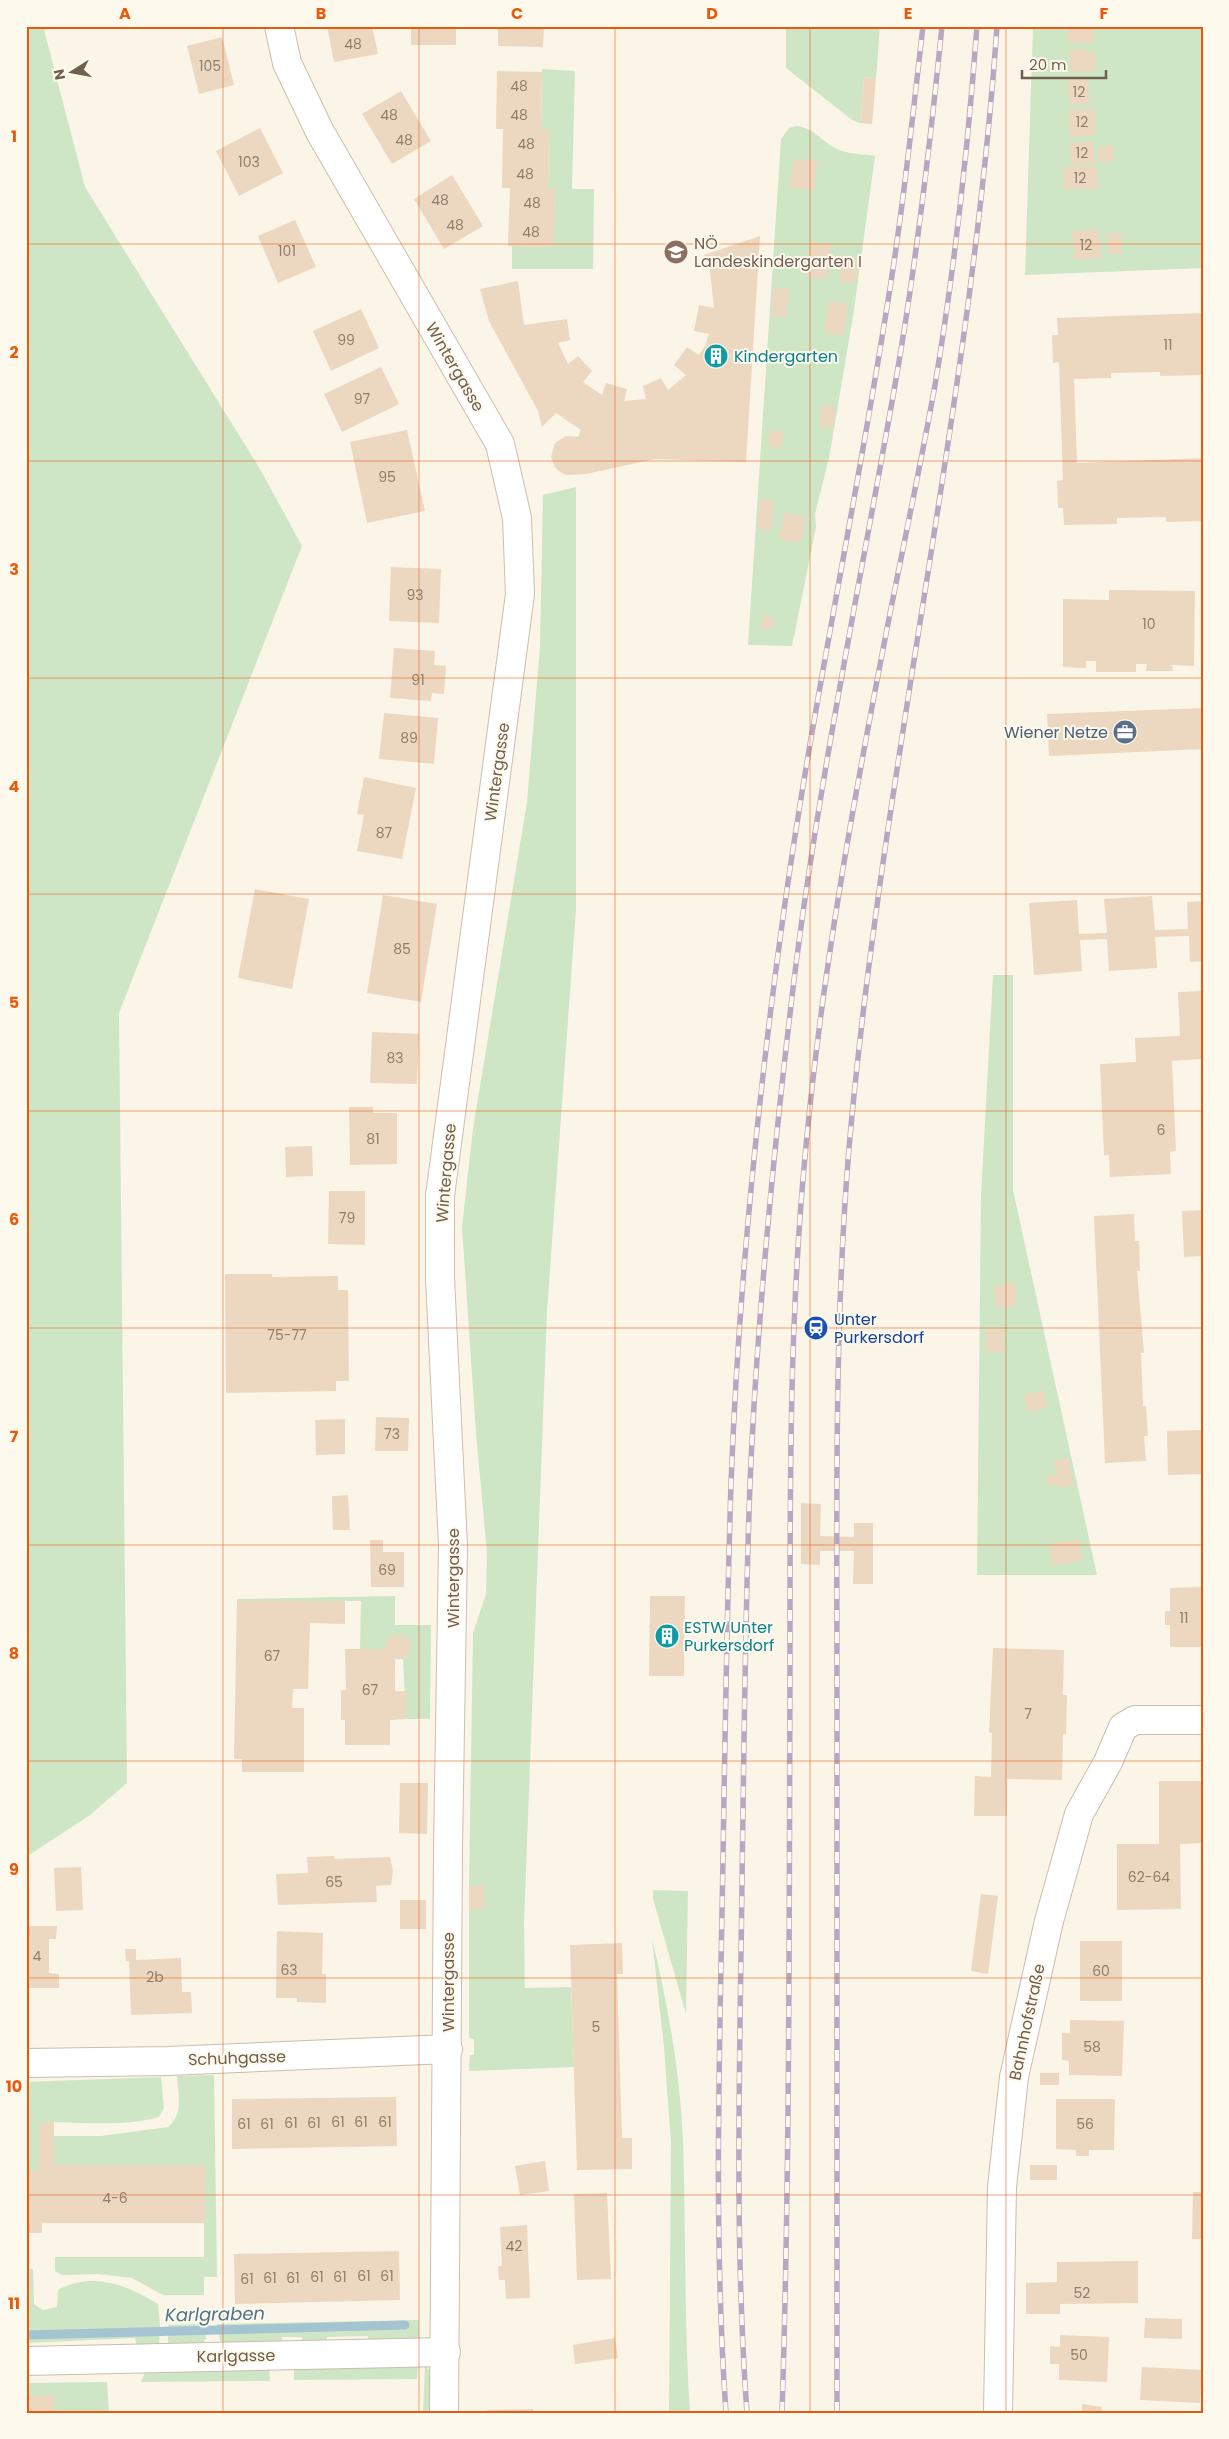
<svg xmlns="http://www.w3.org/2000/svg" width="1229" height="2439" viewBox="0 0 1229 2439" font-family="Poppins,sans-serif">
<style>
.green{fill:#cee6c6}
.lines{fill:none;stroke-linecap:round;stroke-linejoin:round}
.stream{stroke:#a4c4d2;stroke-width:9}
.building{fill:#ecd8c0}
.street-casing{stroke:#cabead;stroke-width:30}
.secondary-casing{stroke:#cdbfab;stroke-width:30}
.street{stroke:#fff;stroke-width:28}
.secondary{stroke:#fff;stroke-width:28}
.rail-casing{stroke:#b9a6c2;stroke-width:5.5}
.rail{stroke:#fdf9ec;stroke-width:4;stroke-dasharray:11;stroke-linecap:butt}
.grid{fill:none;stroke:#e8590c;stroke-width:1;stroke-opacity:0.55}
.labels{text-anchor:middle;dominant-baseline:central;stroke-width:4;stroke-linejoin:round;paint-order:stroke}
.number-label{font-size:14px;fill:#8f7d6a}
.education-label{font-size:16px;fill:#785e54;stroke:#fdf9ec;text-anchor:start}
.culture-label{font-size:16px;fill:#0d838f;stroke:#fdf9ec;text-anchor:start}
.street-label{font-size:16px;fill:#705f4d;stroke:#fdf9ec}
.service-label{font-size:16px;fill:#4e5e75;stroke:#fdf9ec;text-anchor:end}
.transit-label{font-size:16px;fill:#164399;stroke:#fdf9ec;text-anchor:start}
.water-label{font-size:18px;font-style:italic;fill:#4d7688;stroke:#fdf9ec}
.neatline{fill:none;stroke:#e8590c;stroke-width:2}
.grid-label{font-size:16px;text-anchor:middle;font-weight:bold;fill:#e8590c}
</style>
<rect width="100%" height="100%" fill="#faf5e6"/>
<g class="green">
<path d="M26,26H43L85,187L260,469L302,546L119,1013L127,1783L90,1815L26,1857Z"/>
<path d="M786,26H880L876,78L864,77L860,123L852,120L786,68Z"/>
<path d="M1033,26H1203V268L1025,275Z"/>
<path d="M542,69L575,71L572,189H594L593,269H512V246L553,247L555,189H548L549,130H541Z"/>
<path d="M796,126C813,127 822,142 837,149C848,154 863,154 875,156L854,310L829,458L815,514L816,527L792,646L748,645L781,139L789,128Z"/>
<path d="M576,487V909L547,1312L524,1923L525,1988L571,1987L574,2067L469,2071L470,2055H474V2039L469,2038V1909H484V1887L469,1886L473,1633L486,1594L487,1553L476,1433L462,1227L473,1129L527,802L540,647L543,495Z"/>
<path d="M993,975H1013V1190L1097,1575H977L981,1196Z"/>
<path d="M395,1596V1625H431L430,1719H406L403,1659L410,1652V1641L403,1635H393L386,1641V1649H360L361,1601H237V1599Z"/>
<path d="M653,1890L688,1891L686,2014L653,1899Z"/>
<path d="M652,1939C668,2005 680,2072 683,2140C686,2231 684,2322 690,2413H669L671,2143L664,2047Z"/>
<path d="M214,2075L217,2277H204V2295H163L132,2278L98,2274L62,2275L55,2271V2257H204V2165H54L53,2136H101L168,2127C184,2114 178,2095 177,2076Z"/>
<path d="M161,2077L164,2107L159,2117C120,2128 79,2121 39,2122V2170H28L26,2173V2082Z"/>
<path d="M26,2269H33L34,2304L43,2310L57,2307L58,2290C93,2271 127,2285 158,2304L160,2325L159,2348H137L135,2338L26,2343Z"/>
<path d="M419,2320V2342L369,2344L368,2336L327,2337L326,2344H302V2337H282V2344L221,2345L217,2324Z"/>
<path d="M205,2324L206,2338L200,2348L168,2346V2325Z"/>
<path d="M418,2364L417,2379L294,2380V2365Z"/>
<path d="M269,2365L270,2381L141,2382L146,2370Z"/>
<path d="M425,2365L433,2375V2404L428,2413H423Z"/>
<path d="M107,2382L109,2413H26V2383Z"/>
</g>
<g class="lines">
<path class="stream" d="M26,2335L405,2325"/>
</g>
<g class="building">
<path d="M327,26H372L378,54L334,62Z"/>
<rect x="411" y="26" width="45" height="19"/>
<path d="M498,26H544L543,47L498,46Z"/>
<path d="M1067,26H1093L1094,42L1068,44Z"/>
<path d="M222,37L234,85L199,94L187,46Z"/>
<path d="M1086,49V52H1095L1096,71L1070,72L1069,50Z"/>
<path d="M497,71L542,72L541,130H549L548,189H555L554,247L508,246L510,188H502L503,129H496Z"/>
<path d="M864,77L876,78L872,124L860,123Z"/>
<path d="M1088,78L1090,104L1069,105L1067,79Z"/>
<path d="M401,91L431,141L392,164L362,114Z"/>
<path d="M1094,108L1096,135L1069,137L1068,110Z"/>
<path d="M260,128L283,173L239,196L216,151Z"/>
<path d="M1093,142L1095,163L1071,165L1069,143Z"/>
<path d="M1113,146L1114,161L1099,162L1098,147Z"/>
<path d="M793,159L818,161L814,190L790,188Z"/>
<path d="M1096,165L1098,188L1064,190L1063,167Z"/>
<path d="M452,175L483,226L444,249L414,199Z"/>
<path d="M295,220L316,267L278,283L258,236Z"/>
<path d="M1098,229L1101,258L1074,260L1072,231Z"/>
<path d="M1121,233L1122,254H1109L1107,234Z"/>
<path d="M760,236L746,462L655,459L586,474L566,475L560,472L555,467L551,457L555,443L566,436L578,437L581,430L556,413L542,427L538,411L489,321L480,289L518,281L524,325L567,319L570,340L558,343L568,364L578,356L592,371L583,382L602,395L606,383L627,389L624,401L646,399L643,386L661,378L668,390L686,375L674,365L687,347L699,355L705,346L709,334L694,331L699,305L714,308L710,271L704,255Z"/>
<path d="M809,242L831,244L827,279L806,277Z"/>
<path d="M840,258L857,259L856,282H839Z"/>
<path d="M773,288L789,289L786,317L771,316Z"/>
<path d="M829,301L848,304L843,336L824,332Z"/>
<path d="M361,309L379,348L331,371L313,331Z"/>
<path d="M1203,313V375L1160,376V372L1111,373V378L1074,379L1077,463L1203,458V521L1166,522V517L1117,518V524L1064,525L1063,508H1058L1057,481L1063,480L1059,362L1053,363L1052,335H1058L1057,318Z"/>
<path d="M381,367L399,404L342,432L324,394Z"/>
<path d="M821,405L835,407L833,428L819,426Z"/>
<path d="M407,430L425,511L367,523L350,442Z"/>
<path d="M770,431L784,432L782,448L768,446Z"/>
<path d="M759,500H774L772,530L758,529Z"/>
<path d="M784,513L806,517L801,543L779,539Z"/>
<path d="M391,567L441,569L439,623L389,621Z"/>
<path d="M1109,590L1195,591L1194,666L1172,665L1173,671H1146L1147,664H1136V672H1096V661H1086V668L1063,667V599L1109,600Z"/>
<path d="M762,616L774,617L772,630L761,629Z"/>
<path d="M394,648L435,651L434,665L446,666L444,694L432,693L431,701L390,698Z"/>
<path d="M1203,708V749L1049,756L1047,714Z"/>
<path d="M384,713L438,718L434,764L379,759Z"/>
<path d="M364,777L416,788L402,859L357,851L364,815L357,814Z"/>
<path d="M255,889L309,899L292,989L238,978Z"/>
<path d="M383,895L437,904L421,1002L367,993Z"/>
<path d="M1152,896L1155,930L1188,929L1187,902L1203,901V961L1190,962L1189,936L1155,937L1157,968L1109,971L1107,939L1080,940L1082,971L1034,975L1029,903L1077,900L1079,934L1107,933L1104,899Z"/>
<path d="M1201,991L1203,1059L1172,1061L1176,1151L1170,1152L1171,1174L1110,1177L1109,1155H1104L1100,1064L1136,1062L1135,1038L1180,1036L1178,992Z"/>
<path d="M372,1032L419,1034L417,1084L370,1083Z"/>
<path d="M349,1107H373V1113H397V1164L350,1165Z"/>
<path d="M312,1146L313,1176L286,1177L285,1147Z"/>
<path d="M329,1191H365V1245L328,1244Z"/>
<path d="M1203,1210V1256L1184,1257L1182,1211Z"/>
<path d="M1134,1214L1135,1241H1139L1140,1271H1137L1144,1353H1141L1143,1406H1146L1148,1436H1144L1146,1461L1105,1463L1094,1216Z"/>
<path d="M225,1274H272V1277L338,1276V1290H348L349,1381H336V1391L226,1393Z"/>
<path d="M1015,1283L1017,1306L996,1308L994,1285Z"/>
<path d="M986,1329L1004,1330L1003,1352L985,1351Z"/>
<path d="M1043,1390L1047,1408L1027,1412L1024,1395Z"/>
<path d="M376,1417L409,1418L408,1451H375Z"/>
<path d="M345,1419V1454L316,1455L315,1420Z"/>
<path d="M1203,1430V1474L1168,1475L1167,1431Z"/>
<path d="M1067,1457L1074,1485L1060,1488L1059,1484L1049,1486L1047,1476L1057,1474L1054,1460Z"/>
<path d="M348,1495L350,1530H333L332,1496Z"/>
<path d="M801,1503L821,1504L820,1536L854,1537V1523H873V1584H853L854,1551H820V1565L801,1564Z"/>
<path d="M1078,1539L1082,1560L1053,1566L1048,1545Z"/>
<path d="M370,1540H383V1552H404V1587H371Z"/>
<path d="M1203,1587V1647H1170V1625H1165V1611H1170V1588Z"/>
<path d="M650,1596H685L684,1676H649Z"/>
<path d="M237,1601H345V1624L310,1623L308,1689H293L292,1708H304V1772H242V1759H234Z"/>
<path d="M393,1635H403L410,1641V1652L403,1659H395V1691H406V1719L390,1720V1745H345V1720H341V1690H346L345,1649H386V1641Z"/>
<path d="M993,1648L1064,1650L1063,1695H1067L1066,1734H1063L1062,1780L1007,1779V1816H974L975,1776L991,1777L992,1733H989Z"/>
<path d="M1159,1781H1203V1843L1180,1844L1181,1909L1117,1910V1844H1159Z"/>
<path d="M400,1783H428L427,1834L399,1833Z"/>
<path d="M334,1856L335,1859L390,1857L393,1871L391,1885L376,1886L377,1902L278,1905L276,1874L308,1873L307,1857Z"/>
<path d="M81,1867L83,1910L56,1911L54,1868Z"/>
<rect x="469" y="1886" width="15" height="23"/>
<path d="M981,1894L998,1896L988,1974L971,1971Z"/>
<rect x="400" y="1900" width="26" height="29"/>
<path d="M26,1926H57L56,1939H49V1973L59,1974V1988H26Z"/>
<path d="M277,1931L323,1933L322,1974H326V2003L297,2002V1998H276Z"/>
<rect x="1080" y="1941" width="42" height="60"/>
<path d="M622,1943L623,1974H617L622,2138H632V2169L577,2170L570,1945Z"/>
<path d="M125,1949H136V1960L181,1958L182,1992H191L192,2013L131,2015L129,1961H126Z"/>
<path d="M1070,2020L1124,2021L1122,2076L1069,2075V2061L1062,2060V2033H1070Z"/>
<rect x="1040" y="2073" width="19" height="12"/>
<path d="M396,2097L397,2146L232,2149V2099Z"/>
<path d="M1056,2099H1115L1114,2150H1089V2156H1076V2150L1056,2149Z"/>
<path d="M39,2122H54V2165H205V2223H42V2233H26V2173L28,2170H39Z"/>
<path d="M545,2161L549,2191L520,2195L515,2166Z"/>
<rect x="1030" y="2165" width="27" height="15"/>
<path d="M1193,2192H1203V2239H1192Z"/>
<path d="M607,2193L611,2279L577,2280L574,2194Z"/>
<path d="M527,2225L530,2298L506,2299L505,2280H499L498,2266H502L500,2227Z"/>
<path d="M399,2251L400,2300L235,2304L234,2254Z"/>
<path d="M1138,2261V2303L1060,2304V2314H1026V2283L1057,2282V2262Z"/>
<path d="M1145,2318L1182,2319V2339L1144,2338Z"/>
<path d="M1060,2335L1109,2337L1107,2382L1059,2380V2364H1050V2346L1060,2347Z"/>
<path d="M615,2338L618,2358L575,2364L573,2345Z"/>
<path d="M1142,2367L1202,2370L1200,2403L1140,2400Z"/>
<path d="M54,2395V2413H26V2396Z"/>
<path d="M1082,2404L1102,2407L1101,2413H1082Z"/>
<path d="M533,2409V2413H488L487,2410Z"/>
</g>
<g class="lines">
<defs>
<g id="street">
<path d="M26,2063L168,2061L448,2049"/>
<path d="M26,2361L446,2352"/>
<path d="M998,2413L1002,2187L1014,2077L1049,1921L1079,1814L1108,1762L1123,1727L1135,1720H1203"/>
</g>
<path id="secondary" d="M279,26L287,63L320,132L500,444L517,518L520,594L440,1196V1278L453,1546L448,1849L444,2413"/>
</defs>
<use href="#street" class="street-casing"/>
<use href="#secondary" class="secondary-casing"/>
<use href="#street" class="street"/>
<use href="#secondary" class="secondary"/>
<defs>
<g id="rail">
<path d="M726,2413C713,2228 720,2043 723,1858C725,1733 727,1609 731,1484C738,1300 756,1115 781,932C809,724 853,520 886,313C902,218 912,122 923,26"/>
<path d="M747,2413C734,2236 740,2059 742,1882C744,1750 745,1617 750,1484C757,1316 774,1147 794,980C819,780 860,583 895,385C916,266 930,146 942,26"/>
<path d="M782,2413C790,2163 789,1914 790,1665C790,1492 789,1319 806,1146C822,974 853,804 886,634C902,551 920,469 935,385C955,266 968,147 977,26"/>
<path d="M837,2413C837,2172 837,1931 837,1690C837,1510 834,1328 849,1148C882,772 971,403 997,26"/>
</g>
</defs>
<use href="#rail" class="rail-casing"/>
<use href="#rail" class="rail"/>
</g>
<path class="grid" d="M223,26V2413M419,26V2413M615,26V2413M810,26V2413M1006,26V2413M26,244H1203M26,461H1203M26,678H1203M26,894H1203M26,1111H1203M26,1328H1203M26,1545H1203M26,1761H1203M26,1978H1203M26,2195H1203"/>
<defs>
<symbol id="school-disc" viewBox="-11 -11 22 22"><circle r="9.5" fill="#8d6e63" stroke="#fdf9ec"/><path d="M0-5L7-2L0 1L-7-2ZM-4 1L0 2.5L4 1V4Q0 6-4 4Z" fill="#fff"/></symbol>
<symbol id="building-disc" viewBox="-11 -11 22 22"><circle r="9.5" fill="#0f9aa8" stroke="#fdf9ec"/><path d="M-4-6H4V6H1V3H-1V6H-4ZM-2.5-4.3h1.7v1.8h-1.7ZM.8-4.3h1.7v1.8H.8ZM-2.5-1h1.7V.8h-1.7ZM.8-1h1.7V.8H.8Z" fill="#fff"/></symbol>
<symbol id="office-disc" viewBox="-11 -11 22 22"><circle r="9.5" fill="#5c6f8a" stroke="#fdf9ec"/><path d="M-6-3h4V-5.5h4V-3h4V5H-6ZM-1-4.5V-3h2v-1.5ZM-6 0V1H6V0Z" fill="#fff"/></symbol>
<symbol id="station-disc" viewBox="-11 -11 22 22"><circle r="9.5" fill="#1a4fb4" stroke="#fdf9ec"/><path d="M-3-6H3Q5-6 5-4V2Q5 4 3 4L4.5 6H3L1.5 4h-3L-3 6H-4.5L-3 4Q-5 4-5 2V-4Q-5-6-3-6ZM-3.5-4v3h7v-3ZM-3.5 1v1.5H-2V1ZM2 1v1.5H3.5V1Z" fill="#fff"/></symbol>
</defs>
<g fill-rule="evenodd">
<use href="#school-disc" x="662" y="238" width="28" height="28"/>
<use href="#building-disc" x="702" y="342" width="28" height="28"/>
<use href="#office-disc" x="1111" y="718" width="28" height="28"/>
<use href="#station-disc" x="802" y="1314" width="28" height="28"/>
<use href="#building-disc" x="653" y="1622" width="28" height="28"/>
</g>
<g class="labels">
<g class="number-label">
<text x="353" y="44">48</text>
<text x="210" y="66">105</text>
<text x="519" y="86">48</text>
<text x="1079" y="92">12</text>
<text x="389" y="115">48</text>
<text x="519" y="115">48</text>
<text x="1082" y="122">12</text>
<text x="404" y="140">48</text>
<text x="526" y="144">48</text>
<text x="1082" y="153">12</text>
<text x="249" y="162">103</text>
<text x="525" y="174">48</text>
<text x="1080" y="178">12</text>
<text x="440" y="200">48</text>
<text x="532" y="203">48</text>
<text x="455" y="225">48</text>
<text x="531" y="232">48</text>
<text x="1086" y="245">12</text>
<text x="287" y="251">101</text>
<text x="346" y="340">99</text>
<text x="1168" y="345">11</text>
<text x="362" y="399">97</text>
<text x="387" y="477">95</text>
<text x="415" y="595">93</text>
<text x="1149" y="624">10</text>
<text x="418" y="680">91</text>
<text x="409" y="738">89</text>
<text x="384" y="833">87</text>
<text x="402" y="949">85</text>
<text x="395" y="1058">83</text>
<text x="1161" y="1130">6</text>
<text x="373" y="1139">81</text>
<text x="347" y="1218">79</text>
<text x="287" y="1335">75-77</text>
<text x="392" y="1434">73</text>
<text x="387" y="1570">69</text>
<text x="1184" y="1618">11</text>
<text x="272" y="1656">67</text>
<text x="370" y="1690">67</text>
<text x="1028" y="1714">7</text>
<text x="1149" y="1877">62-64</text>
<text x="334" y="1882">65</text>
<text x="37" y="1956">4</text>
<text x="289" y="1970">63</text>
<text x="1101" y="1971">60</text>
<text x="155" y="1977">2b</text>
<text x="596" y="2027">5</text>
<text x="1092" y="2047">58</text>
<text x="338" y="2122">61</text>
<text x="361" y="2122">61</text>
<text x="385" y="2122">61</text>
<text x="291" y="2123">61</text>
<text x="314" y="2123">61</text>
<text x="244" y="2124">61</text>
<text x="267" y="2124">61</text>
<text x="1085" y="2124">56</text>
<text x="115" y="2198">4-6</text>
<text x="514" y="2246">42</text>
<text x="364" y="2276">61</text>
<text x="387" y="2276">61</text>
<text x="317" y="2277">61</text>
<text x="340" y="2277">61</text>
<text x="270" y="2278">61</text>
<text x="293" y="2278">61</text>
<text x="247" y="2279">61</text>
<text x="1082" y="2293">52</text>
<text x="1079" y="2355">50</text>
</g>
<g class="education-label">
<text x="694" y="243">NÖ<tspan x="694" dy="18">Landeskindergarten I</tspan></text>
</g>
<g class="culture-label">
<text x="734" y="356">Kindergarten</text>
<text x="684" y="1627">ESTW Unter<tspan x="684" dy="18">Purkersdorf</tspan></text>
</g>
<g class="street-label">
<text transform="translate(455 367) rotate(60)">Wintergasse</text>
<text transform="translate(497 772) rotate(-82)">Wintergasse</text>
<text transform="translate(446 1173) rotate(-85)">Wintergasse</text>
<text transform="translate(453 1578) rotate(-90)">Wintergasse</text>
<text transform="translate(448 1982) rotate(-90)">Wintergasse</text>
<text transform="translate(1027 2022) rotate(-78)">Bahnhofstraße</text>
<text transform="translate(237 2058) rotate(-2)">Schuhgasse</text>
<text transform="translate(236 2356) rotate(-1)">Karlgasse</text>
</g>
<g class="service-label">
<text x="1108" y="732">Wiener Netze</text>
</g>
<g class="transit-label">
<text x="834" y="1319">Unter<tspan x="834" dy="18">Purkersdorf</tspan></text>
</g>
<g class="water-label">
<text transform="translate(215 2314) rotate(-1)">Karlgraben</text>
</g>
</g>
<rect width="1229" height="2439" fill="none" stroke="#fdf9ec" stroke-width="55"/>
<g transform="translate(72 72) rotate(259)" stroke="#fdf9ec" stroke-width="4" paint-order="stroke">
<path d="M0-4L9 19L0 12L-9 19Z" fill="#705f4d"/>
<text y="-8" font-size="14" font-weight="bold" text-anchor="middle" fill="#705f4d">N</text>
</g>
<path d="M1022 70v8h84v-8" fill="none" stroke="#705f4d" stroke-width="2.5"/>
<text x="1029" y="70" font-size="15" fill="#705f4d" stroke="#fdf9ec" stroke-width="4" paint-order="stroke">20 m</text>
<rect x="28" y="28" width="1174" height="2384" class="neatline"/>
<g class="grid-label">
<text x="125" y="19">A</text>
<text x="321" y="19">B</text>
<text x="517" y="19">C</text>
<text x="712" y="19">D</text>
<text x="908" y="19">E</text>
<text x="1104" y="19">F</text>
<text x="14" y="142">1</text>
<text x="14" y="358">2</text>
<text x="14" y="575">3</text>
<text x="14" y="792">4</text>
<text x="14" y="1008">5</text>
<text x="14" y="1225">6</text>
<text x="14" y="1442">7</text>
<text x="14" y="1659">8</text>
<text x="14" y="1875">9</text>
<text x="14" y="2092">10</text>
<text x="14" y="2309">11</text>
</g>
</svg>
